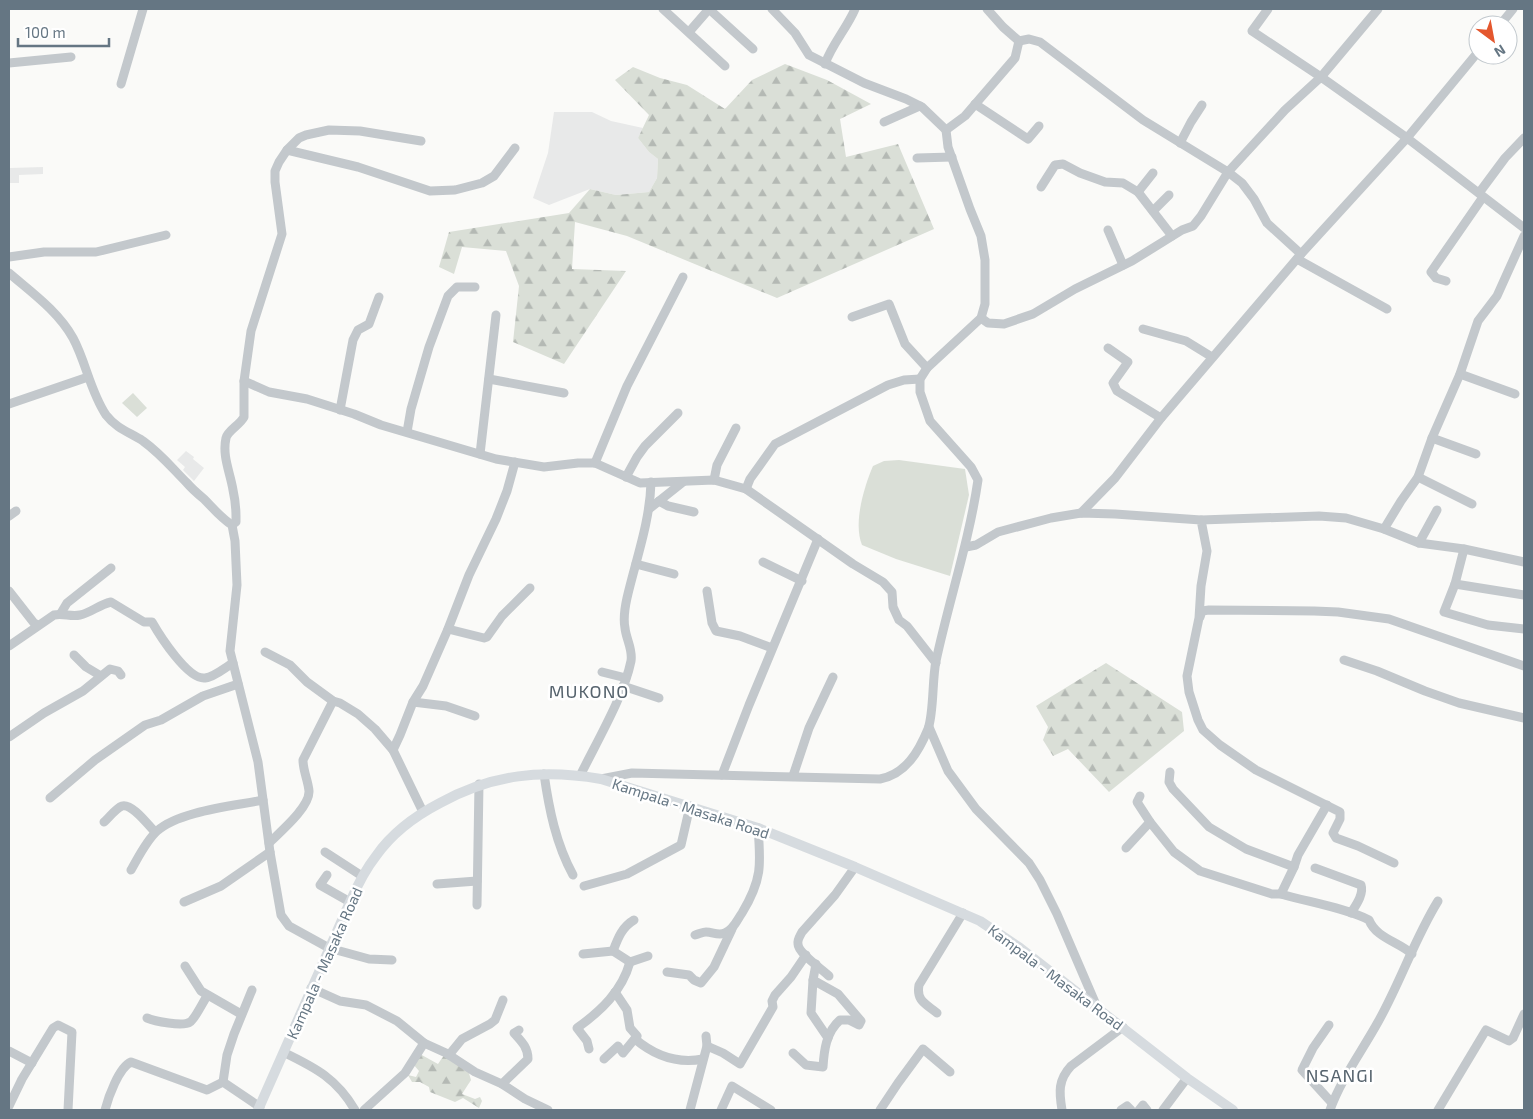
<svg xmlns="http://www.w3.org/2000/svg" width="1533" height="1119" viewBox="0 0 1533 1119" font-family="'Exo 2',sans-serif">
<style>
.built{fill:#e8e9e9}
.grass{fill:#dadfd7}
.forest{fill:url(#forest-firs)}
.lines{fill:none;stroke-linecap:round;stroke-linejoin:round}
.minor{stroke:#c3c8cc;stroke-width:9}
.major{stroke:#d6dbdf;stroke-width:10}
.labels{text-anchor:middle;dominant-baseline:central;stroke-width:5;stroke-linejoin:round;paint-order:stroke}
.street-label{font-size:15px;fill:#657683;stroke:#fff}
.quarter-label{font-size:18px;letter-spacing:1px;fill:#57646e;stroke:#fff}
</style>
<defs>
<pattern id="forest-firs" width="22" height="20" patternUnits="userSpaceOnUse" patternTransform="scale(1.25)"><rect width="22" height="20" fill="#dadfd7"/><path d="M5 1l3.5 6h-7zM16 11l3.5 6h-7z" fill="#b4b9b4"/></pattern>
</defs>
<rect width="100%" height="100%" fill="#fafaf8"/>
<g class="built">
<path d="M554,112H592L611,121L643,128L638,138L649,152L658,159L657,178L649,192L616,195L590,189L549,205L533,198L548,153Z"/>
<path d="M43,167V174L19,175V183H9L10,168Z"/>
<path d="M186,451L194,457L193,459L204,468L194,481L183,470L185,467L177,460Z"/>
</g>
<g class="grass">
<path d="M133,393L147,408L137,417L122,403Z"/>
<path d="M899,460L965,469L969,495L950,576L896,559L862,545C853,523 864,487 873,466L884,461Z"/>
</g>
<g class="forest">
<path d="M785,64L827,80L871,104L840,119L846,157L898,144L934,229L777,298L627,236L575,222L572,269L626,271L564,364L513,342L519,286L506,251L462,247L454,274L439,267L449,232L569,213L590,189L616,195L649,192L657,178L658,159L649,152L638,138L649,115L615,80L633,67L660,78L687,85L725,109L752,80Z"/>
<path d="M1106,663L1182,712L1184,731L1109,792L1068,749L1053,756L1043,740L1048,727L1036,706Z"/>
<path d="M420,1054L438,1064L444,1055L468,1070L471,1080L462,1094L475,1099L480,1097L482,1101L479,1108L463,1098L455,1102L430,1092L429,1087L420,1082H412L408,1075L416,1077L419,1071L413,1064Z"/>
</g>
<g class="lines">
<g class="minor">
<path d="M663,9L725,66"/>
<path d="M709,9L753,49"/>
<path d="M772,9L795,33L809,55L864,83L906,99L922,107L946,130"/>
<path d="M1268,9L1252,31L1321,77L1378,9"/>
<path d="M1500,25L1513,9"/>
<path d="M689,32L709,9"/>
<path d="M1019,41L1029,39L1040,42L1143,120L1228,172L1242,183L1254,199L1267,223L1301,254"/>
<path d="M9,63L71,57"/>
<path d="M825,64C832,44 847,28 855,9"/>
<path d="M121,84L143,9"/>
<path d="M975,104L1028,139L1039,126"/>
<path d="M884,122L920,106"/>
<path d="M1180,143L1191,122L1202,105"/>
<path d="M287,150L358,167L430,191L455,190L482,183L494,176L515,148"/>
<path d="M917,158L952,157"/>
<path d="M1041,187L1055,165L1063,164L1080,173L1105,182L1123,183L1138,192L1172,236"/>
<path d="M1138,192L1153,173"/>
<path d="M1479,193L1505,158L1524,138"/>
<path d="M1153,211L1169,195"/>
<path d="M1108,230L1123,265"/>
<path d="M9,257L44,252H96L166,235"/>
<path d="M1297,259L1387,309"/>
<path d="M9,273C31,292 58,311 73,338C86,362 90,391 106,415C117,429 129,432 143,441C161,454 172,468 187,483C192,489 198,494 204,499C213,508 221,518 232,525L235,541L237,585L230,651L258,762L270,852L281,915L289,926L329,948L369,959L392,960"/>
<path d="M1446,281L1436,278L1431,272L1483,197"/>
<path d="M852,317L889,304L905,344L927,368"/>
<path d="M981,318L988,323L1004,324L1033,314L1075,289L1132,261L1182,230L1193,226L1201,216L1228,172L1285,110L1321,77L1407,138L1478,52"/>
<path d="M1143,329L1186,341L1212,357"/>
<path d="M1108,348L1128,362L1113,383L1117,391L1161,418"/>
<path d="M1460,374L1515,394"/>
<path d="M489,379L564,393"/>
<path d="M244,381L269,392L307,399L354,414L381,425L496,459L544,467L578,463H595L640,483L714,480L746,489L750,479L775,444L888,385L904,380L920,379"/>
<path d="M9,404L88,377"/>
<path d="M340,410L353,340L358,330L369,324L379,297"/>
<path d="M407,432L411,409L429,347L448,296L457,287H475"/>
<path d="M1432,438L1476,454"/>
<path d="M480,454L496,315"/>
<path d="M595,463L627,386L683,277"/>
<path d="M626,477L637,457L645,446L678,413"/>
<path d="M1418,477L1472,504"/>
<path d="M714,480L717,465L736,428"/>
<path d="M746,489L853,564L883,582L892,592L893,607L899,620L907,626L936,663"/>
<path d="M659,501L668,506L694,512"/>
<path d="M649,509L683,482"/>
<path d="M1081,513L1115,478L1161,418L1301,254L1407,138L1524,228"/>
<path d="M9,516L16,511"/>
<path d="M1201,520L1319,516L1346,518L1384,529L1419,543L1464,549L1524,562"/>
<path d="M232,525L236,522V517C236,508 235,499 233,490C230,472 222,456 226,438C228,430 240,425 244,417V381L251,331L282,234L275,182V171L279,162L287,150L299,138L306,135L329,130L360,131L421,141"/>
<path d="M1384,529L1401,501L1418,477L1432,438L1460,374L1478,321L1497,296L1524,236"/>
<path d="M1419,543L1437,510"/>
<path d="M966,547L976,545L998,532L1051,518L1081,513L1115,514L1201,520L1207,551L1201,586L1199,618L1187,676L1189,692L1198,720L1203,730L1220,745L1256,770L1340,812V819L1333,833L1336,838L1358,846L1394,863"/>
<path d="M1464,549L1455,584L1444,612L1488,625L1524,629"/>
<path d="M763,562L802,581"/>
<path d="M636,564L674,574"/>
<path d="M1455,584L1524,595"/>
<path d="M9,591L34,623L38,625"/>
<path d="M707,591L712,623L716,631L740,636L772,648"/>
<path d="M61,613L67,603L111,568"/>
<path d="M1200,617L1202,611L1209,610L1314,611L1338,612L1389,619L1524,666"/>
<path d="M448,629L484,638L487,637L502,616L530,588"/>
<path d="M9,646L54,615C63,613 71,617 80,615C91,613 98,605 111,602L144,622H152C160,636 188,680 205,678C215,677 224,668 233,663"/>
<path d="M265,652L290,665L307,682L333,701L340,703L358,714L375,729L393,750"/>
<path d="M74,655L86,667L101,676"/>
<path d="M1344,660L1377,671L1425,691L1459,703L1524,718"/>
<path d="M602,672L626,678"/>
<path d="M623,686L659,698"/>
<path d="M413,702L446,706L475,716"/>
<path d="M929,727L948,771L976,809L1029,863L1040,880L1057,914L1097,1007"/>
<path d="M9,737L44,713L83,691L110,669L118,671L121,675"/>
<path d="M1170,772L1169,782L1173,789L1209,827L1246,849L1294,867"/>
<path d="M544,774C549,809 556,844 573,875"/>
<path d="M722,775L749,705L818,539"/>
<path d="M580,776C596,743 624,696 631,661C633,649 626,639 625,628C623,618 625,607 627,598C636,559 650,522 651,482"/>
<path d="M793,776L809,728L833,677"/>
<path d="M601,779L632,773L880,779C906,774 919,751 928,729C934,712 932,680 936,661C949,600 969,542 978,480L971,467L930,421L920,392V379L927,368L981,318L985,304V260L981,236L970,209L948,147L946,130L965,116L1015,58L1019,41L1003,27L987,9"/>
<path d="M1140,796L1137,802L1150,822"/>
<path d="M50,798L95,760L145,725L161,720L203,696L238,684"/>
<path d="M423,812L393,750L400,735L413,702L423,686L448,629L469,575L496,519L507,491L515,462"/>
<path d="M104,822C109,818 116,808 122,806C132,803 148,825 155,832"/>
<path d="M269,843C280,832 310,807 309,791C308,780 303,771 303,760L333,701"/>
<path d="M1126,848L1150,822L1174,852L1200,871L1272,894H1281C1308,902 1346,908 1369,920C1376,938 1399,942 1412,954"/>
<path d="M325,852L362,876"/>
<path d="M1315,868L1361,885C1364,894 1356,905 1351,913"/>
<path d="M131,870C138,858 146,841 157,831C179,811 234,806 263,800"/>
<path d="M327,875L320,885L350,902"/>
<path d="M437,884L477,881"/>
<path d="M584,886L627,874L681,845L690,806"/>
<path d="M1281,894L1294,867L1298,855L1327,805"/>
<path d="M184,902L221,886L270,852"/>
<path d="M477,905L479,784"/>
<path d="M695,935C699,934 703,932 706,932C713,932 718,936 725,933C734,929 737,920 742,913C762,880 761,865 758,828"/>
<path d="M613,951C618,938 622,927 634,920"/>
<path d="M583,954L613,951L630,962L648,956"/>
<path d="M185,966L201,991L241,1014"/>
<path d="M667,972L689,975L694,980L701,983L714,967L732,929"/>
<path d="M829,976C822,969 798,953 798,944C797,940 800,936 802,932L835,895L855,867"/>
<path d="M813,980L811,1013L828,1038"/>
<path d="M311,988L340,1001L366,1005L397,1021L424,1043"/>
<path d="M937,1013C926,1004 916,1001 919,985L963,913"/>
<path d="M147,1018C154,1021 183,1027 190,1022C195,1019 203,1002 207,996"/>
<path d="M1329,1025L1313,1048L1302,1070L1332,1103"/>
<path d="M635,1039C655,1056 677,1064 703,1059"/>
<path d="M707,1046L723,1053L740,1064L773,1007L772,1001L775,995L791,977L806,955"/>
<path d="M589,1049L587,1041L577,1028C601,1011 622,991 630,962"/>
<path d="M9,1051L32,1063"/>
<path d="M285,1053C316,1068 337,1079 355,1110"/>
<path d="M793,1053L806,1065L823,1067C824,1051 826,1032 840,1020H849L859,1025L861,1021L838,994L813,980L816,964"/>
<path d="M449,1055L462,1039L490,1024L495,1020L503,1000"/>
<path d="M604,1059L618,1046L623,1053L637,1036L630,1028L627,1010L615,992"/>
<path d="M223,1082L227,1055L234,1034L252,990"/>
<path d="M502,1084L528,1059C528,1047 521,1041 514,1033L519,1030"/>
<path d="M9,1106L22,1079L53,1028L58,1025L72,1032L68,1110"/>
<path d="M105,1110C108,1098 119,1067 131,1062L207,1090L223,1082L260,1107"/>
<path d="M364,1110L405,1073L424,1043L446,1053L475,1072L502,1084L525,1099L548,1110"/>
<path d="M690,1110L707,1046L706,1036"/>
<path d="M721,1110L732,1086L771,1110"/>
<path d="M880,1110L898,1083L923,1049L950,1072"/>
<path d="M1062,1110C1059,1092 1058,1080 1071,1066L1123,1027"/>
<path d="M1121,1110L1127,1106L1131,1110"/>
<path d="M1139,1110L1143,1105L1147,1110"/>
<path d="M1163,1110L1187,1078"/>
<path d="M1330,1110C1341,1079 1362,1051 1378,1022C1400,983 1415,938 1438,901"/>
<path d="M1438,1110L1486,1030L1509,1041L1513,1038L1524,1014"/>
</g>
<path class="major" d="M258,1110L350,902C357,886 365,870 376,856C392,833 415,816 440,803C493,774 542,769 601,779L758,828L855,867L980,921L1020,948L1187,1078L1233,1110"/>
</g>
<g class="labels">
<g class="street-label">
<text transform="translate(691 808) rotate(18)">Kampala - Masaka Road</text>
<text transform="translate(324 963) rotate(-66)">Kampala - Masaka Road</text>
<text transform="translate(1056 977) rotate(37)">Kampala - Masaka Road</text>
</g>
<g class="quarter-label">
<text x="589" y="691">MUKONO</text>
<text x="1340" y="1075">NSANGI</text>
</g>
</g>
<rect width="1533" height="1119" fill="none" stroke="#657683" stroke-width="20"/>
<g transform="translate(1493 40) rotate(148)"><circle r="24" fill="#ffffff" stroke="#c1c8cd"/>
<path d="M0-4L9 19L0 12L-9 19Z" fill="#e4572e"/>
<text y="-8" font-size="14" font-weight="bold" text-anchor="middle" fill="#657683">N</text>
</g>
<path d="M18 38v8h91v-8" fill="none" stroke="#657683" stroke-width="2.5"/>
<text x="25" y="38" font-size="15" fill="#657683" stroke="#ffffff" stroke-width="4" paint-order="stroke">100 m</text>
</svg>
